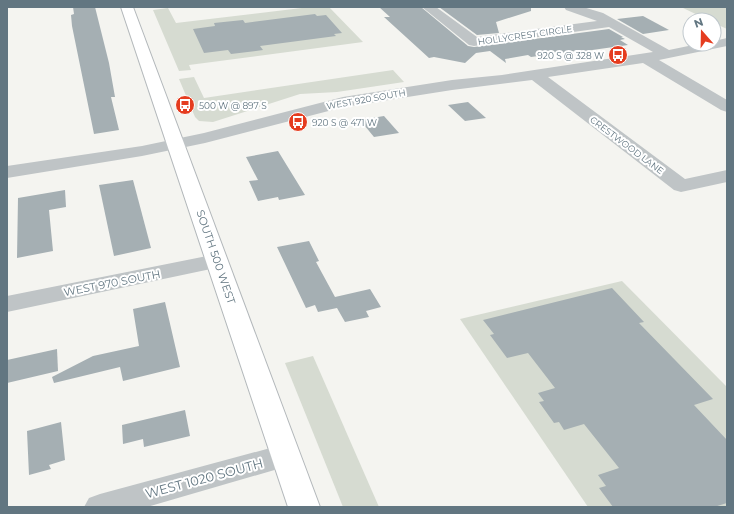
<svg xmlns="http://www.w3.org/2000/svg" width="734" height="514" viewBox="0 0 734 514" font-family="Montserrat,sans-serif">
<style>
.green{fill:#d6dbd1}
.building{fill:#a5afb3}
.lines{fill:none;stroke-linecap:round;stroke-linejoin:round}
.major-casing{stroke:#b2b7ba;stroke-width:2}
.minor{fill:#bfc4c6;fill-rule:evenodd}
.major{fill:#fff;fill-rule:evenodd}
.labels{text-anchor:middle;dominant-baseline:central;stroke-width:4;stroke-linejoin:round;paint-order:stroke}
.far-street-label{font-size:9px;fill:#627681;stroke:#fff}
.far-poi-label{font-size:9px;fill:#627681;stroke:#fff;text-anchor:start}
.street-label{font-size:11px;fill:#627681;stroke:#fff}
.near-street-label{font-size:13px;fill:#627681;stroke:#fff}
</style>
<rect width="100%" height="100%" fill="#f4f4f0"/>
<g class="green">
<path d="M310,7H329L363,42L189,65L191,70L179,71L153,10L168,8L176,23Z"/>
<path d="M681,7H727V29L714,23V20H708Z"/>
<path d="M393,70L404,82L337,92L300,94L213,122L199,121L195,117L179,79L194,77L204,98Z"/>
<path d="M622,281L727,387V507H588L460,319Z"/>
<path d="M313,356L379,507H343L285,363Z"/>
</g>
<g class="building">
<path d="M73,7H95L109,63L115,97H111L119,130L94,134L72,26L71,15L74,14Z"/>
<path d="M379,7H421L468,46L474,47L609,29L623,37H621L625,39L620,40L628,45L578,52L576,51L531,57L528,55L505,59L506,63L490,51L476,53L465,63L434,57L429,58L384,17H390Z"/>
<path d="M439,7H531V11L496,22L499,33L477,35Z"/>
<path d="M315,14L317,16L326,15L342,33L334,34L336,36L260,46L263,50L231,54L228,50L204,53L193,29L215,26L214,23L243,20L245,23Z"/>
<path d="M643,16L669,30L643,34L617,19Z"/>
<path d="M468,102L486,118L465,121L448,105Z"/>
<path d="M384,116L399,133L374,137L360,120Z"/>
<path d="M278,151L305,195L279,200L278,197L258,201L249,181L258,180L246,157Z"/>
<path d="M133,180L151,248L114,256L99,185Z"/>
<path d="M65,190L66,207L49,210L53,251L17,258L18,198Z"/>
<path d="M309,241L319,261L316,262L335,297L370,289L381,307L366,311L369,317L345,322L337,308L318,312L315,305L306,308L277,247Z"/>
<path d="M612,288L644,322L639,323L713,399L694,405L727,440V503L714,507H613L599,488L606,486L598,475L619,468L584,424L564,430L559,422L554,423L539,402L544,401L538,393L555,388L528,353L507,358L490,335L494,334L483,320Z"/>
<path d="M165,302L180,367L123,381L120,367L54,383L52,377L93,356L139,346L133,309Z"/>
<path d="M57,349L58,371L7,383V360Z"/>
<path d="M185,410L190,436L144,447L143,439L123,444L122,425Z"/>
<path d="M61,422L65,460L49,465L51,469L29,475L27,431Z"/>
</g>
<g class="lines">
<defs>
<path id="major" d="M121,7H133L320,507H288Z"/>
</defs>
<use href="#major" class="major-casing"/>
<g class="minor">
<path d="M422,7H436L477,37L597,21L566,10L564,7H583L603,13L669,50L698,44H714V41L727,38V46L659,60L727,100V112L721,110L643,63L548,77L685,179L727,170V182L681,192L674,190L532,80L452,90L344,107L205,143L142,156L7,178V166L142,146L204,133L343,97L452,80L502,75L653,52L609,27L474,46L469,45Z"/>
<path d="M217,254L225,256L228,261L225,266L7,312V296Z"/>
<path d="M285,444L295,448L300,456L295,464L147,507H84L89,498L100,494Z"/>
</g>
<use href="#major" class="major"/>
</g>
<defs>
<symbol id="bus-disc" viewBox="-11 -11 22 22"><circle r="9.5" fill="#e53c1f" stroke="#fff"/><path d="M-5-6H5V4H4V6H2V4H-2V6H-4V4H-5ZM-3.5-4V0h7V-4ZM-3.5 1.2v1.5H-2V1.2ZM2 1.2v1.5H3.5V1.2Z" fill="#fff"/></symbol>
</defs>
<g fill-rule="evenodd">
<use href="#bus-disc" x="607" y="44" width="22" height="22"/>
<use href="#bus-disc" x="174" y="94" width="22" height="22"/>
<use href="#bus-disc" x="287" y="111" width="22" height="22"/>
</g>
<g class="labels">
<g class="far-street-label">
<text transform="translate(525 35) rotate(-8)">HOLLYCREST CIRCLE</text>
<text transform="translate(366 99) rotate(-10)">WEST 920 SOUTH</text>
<text transform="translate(627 145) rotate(37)">CRESTWOOD LANE</text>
</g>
<g class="far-poi-label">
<text x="604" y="55" text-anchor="end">920 S @ 328 W</text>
<text x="199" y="105">500 W @ 897 S</text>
<text x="312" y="122">920 S @ 471 W</text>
</g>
<g class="street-label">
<text transform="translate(216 257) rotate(71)">SOUTH 500 WEST</text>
<text transform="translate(112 283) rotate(-11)">WEST 970 SOUTH</text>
</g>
<g class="near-street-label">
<text transform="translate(204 478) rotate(-15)">WEST 1020 SOUTH</text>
</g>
</g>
<rect width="734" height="514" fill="none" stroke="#627681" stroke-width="16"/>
<g transform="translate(702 32) rotate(340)"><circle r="19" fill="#ffffff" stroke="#c0c8cd"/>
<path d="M0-3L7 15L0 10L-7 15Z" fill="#e53c1f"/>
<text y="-6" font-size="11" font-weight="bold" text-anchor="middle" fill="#627681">N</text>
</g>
</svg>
